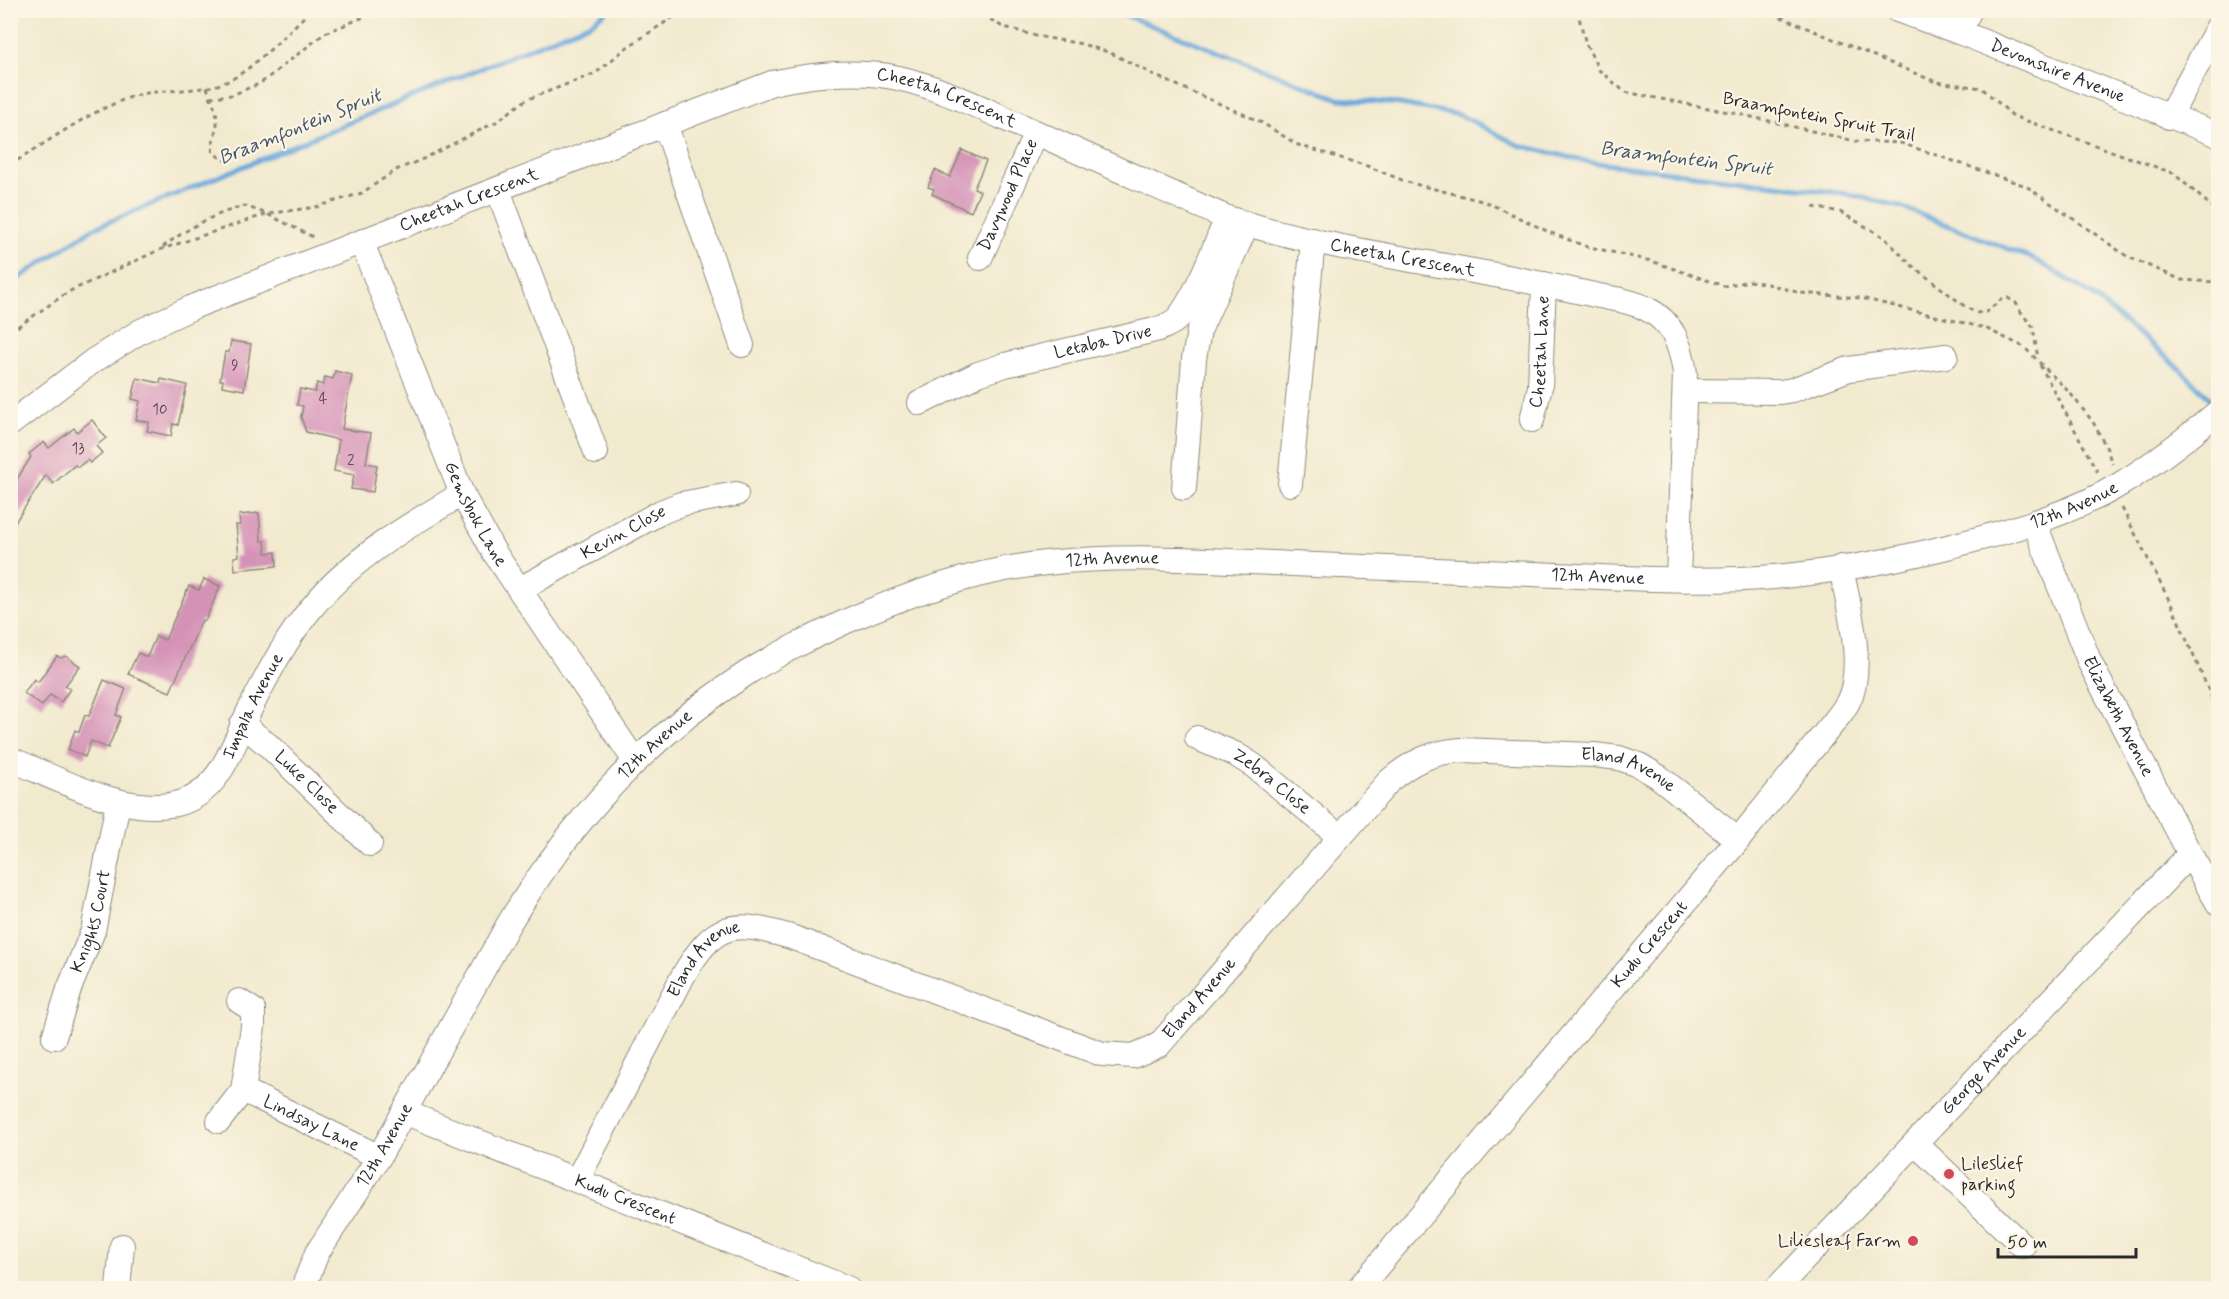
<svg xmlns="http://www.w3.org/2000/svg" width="2229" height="1299" viewBox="0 0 2229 1299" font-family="Mynerve,sans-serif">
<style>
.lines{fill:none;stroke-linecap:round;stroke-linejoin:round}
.stream{stroke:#6ba8dc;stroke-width:5}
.building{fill:#d592b7}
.minor-casing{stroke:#8e8a7d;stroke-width:26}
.path{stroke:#8e8a7d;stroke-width:3;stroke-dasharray:4.5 4.5;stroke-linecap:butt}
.minor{stroke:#fff;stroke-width:24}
.poi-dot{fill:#d1495b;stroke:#fcf5e5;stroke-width:2}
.labels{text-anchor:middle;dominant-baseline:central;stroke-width:4.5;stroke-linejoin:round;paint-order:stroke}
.number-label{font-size:15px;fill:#56454e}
.street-label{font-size:18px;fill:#2b2b2b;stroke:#fcf5e5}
.poi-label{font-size:18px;fill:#2b2b2b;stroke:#fcf5e5;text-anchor:start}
.water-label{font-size:20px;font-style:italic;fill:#415769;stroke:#fcf5e5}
</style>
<rect width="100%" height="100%" fill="#fcf5e5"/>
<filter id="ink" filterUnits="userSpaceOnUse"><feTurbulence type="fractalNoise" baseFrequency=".0167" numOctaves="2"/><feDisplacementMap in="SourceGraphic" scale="12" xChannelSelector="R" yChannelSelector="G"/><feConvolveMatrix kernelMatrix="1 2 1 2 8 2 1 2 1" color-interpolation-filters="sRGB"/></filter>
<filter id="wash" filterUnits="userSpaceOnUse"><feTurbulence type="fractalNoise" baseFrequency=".008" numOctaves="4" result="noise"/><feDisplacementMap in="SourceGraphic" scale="24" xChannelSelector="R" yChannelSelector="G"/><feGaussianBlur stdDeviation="1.35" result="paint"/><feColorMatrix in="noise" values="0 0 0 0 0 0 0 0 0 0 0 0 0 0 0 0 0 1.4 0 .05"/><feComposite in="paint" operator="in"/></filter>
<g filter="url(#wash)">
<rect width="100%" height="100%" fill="#f2eacf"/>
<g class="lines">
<g class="stream">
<path d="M1112,10L1339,99L1400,104L1460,115L1518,145L1589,162L1848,194L1901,207L2034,259L2092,295L2180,369L2217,406"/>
<path d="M10,284L94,228L591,23L608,10"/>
</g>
</g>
<g id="blocks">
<g class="building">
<path d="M962,150L986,161L974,188L980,191L971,212L932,194L934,189L928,187L935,170L950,177Z"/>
<path d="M231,341L251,344L244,390L222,386L223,380H220L225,352H229Z"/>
<path d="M335,371L352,375L342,429L371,433L366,463L377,465L373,492L351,489L354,475L334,471L339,440L306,432L301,417L303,406L297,405L300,389L315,392L317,383L323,385L325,377L333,379Z"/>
<path d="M137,378L160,383L161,379L187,385L178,425L173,424L171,436L147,431L149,422L136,420L140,401L132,399Z"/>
<path d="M92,420L106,438L96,446L102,453L90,463L87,460L78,467L75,465L53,484L46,475L10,530V490L31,457L29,454L44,442L49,448L74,428L77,432Z"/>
<path d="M259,513L261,541H265L266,553L276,552L277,566L235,570L234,557L239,556L236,525H240L239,515Z"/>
<path d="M204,579L220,586L205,621L202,620L170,692L128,674L138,653L147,657L156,636L165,640L189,586L199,590Z"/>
<path d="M57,656L60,658L66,656L80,666L65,686L70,689L61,702L50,695L42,706L24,693L34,679L38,682Z"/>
<path d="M104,680L126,689L116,715L121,717L108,748L91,741L85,757L68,749L75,730L79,732L85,715L89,716Z"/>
</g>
</g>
</g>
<g filter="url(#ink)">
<use href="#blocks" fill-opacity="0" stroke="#8e8a7d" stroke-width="1.5"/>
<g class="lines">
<defs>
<g id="minor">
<path id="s1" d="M1897,10L1959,32L2218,135"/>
<path d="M1959,32L1970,10"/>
<path d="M2169,117L2218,27"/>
<path d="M665,124L742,345"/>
<path d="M498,190L596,452"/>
<path id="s2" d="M362,243L462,494L494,552L635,761"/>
<path id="s3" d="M980,258L1036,133"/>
<path d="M1686,391L1780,392L1792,390L1849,369L1946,356"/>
<path id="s4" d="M920,403L978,374L1005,365L1159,329C1168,325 1176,322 1182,313C1200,287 1214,248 1227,218"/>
<path id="s5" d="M1532,420L1540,387L1544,284"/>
<path id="s6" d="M10,424L93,361L141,331L195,306L772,83C808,75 843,71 881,75C930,81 989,112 1035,132C1098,161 1163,189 1227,218C1323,248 1424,261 1522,280C1548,285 1573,290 1599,296C1615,299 1632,301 1647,309C1673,322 1681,346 1685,373L1678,579"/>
<path d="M1290,484L1313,240"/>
<path d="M1184,488L1194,359L1199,331L1247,224"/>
<path id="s7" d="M2034,522L2090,663L2190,854L2218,903"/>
<path id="s8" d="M520,589L661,512L681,504L736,494"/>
<path id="s9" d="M242,724L268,745L370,844"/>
<path id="s10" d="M1197,738L1235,754L1254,766L1339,836"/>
<path id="s11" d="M10,759C60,779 129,819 183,802C223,789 235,738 252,705C270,670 288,635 314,605C354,557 409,525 462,494"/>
<path id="s12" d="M54,1037L69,989L93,931L118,803"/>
<path id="s13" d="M243,1090L379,1157"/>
<path id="s14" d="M404,1112L847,1288"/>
<path d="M219,1121L243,1090L253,1027V1010L239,1001"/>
<path d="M1915,1143L2023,1246"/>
<path id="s15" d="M577,1180L683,976C715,921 732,920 791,937L1102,1054L1133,1056L1159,1045L1389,781C1411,762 1432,752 1461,750L1594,755L1619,758L1639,765L1659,777L1738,840"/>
<path d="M118,1288L122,1246"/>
<path id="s16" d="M303,1288L317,1253L379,1157L508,925C570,822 645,739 747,673C779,653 813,637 847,621C910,593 978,570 1046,563C1128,554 1210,560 1292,564C1380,567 1468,571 1556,575C1629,578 1702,583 1774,577C1842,571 1912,557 1978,539C2026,526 2077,510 2119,485C2154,464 2187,438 2218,412"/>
<path id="s17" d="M1359,1288L1738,840L1834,722C1839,716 1844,709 1848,702C1866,666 1848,606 1841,567"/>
<path id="s18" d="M1777,1288L2190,854"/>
</g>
</defs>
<use href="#minor" class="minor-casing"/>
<g class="path">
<path d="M975,10L1001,26L1036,36L1082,44L1111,53L1158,77L1259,121L1298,145L1367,166L1407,182L1486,202L1551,233L1585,246L1651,261L1724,286L1749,281L1768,284L1800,293L1861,298L1985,328L2024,347L2070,393L2093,422L2107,449L2112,464"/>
<path d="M1577,10L1586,44L1599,70L1625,92L1739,114L1855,141L1901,143L2026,186L2128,257L2182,280L2218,282"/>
<path d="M1764,10L1936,82L1982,88L2013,116L2173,173L2218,212"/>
<path d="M207,87C210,99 217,108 217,120C218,132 210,141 213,153L226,161"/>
<path d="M210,97L232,95L261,83L325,33L381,10"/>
<path d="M10,165C49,141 88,112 131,97C161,87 196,94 226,82C252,71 290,30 311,10"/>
<path d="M1813,207L1840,212L1884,237L1910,264L1963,305L1976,313L1986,312L2003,298H2008L2016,303L2021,312L2033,327L2038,359"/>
<path d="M163,247C187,228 216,213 245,206L267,214L313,237"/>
<path d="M10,332L68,292L159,250L267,214L316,207L362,193L396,170L423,159L496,122L526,100L596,73L626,48L684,10"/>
<path d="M2040,365L2098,473"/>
<path d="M2122,508L2172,606L2218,712"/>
</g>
<use href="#minor" class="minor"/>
</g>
</g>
<g class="poi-dot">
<circle cx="1949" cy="1174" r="6"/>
<circle cx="1913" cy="1241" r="6"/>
</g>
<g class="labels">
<g class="number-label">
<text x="235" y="366">9</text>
<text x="323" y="399">4</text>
<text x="160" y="410">10</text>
<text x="78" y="449">13</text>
<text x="351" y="461">2</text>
</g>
<g class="street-label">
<text stroke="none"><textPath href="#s1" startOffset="172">Devonshire Avenue</textPath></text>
<text stroke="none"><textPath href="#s6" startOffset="1018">Cheetah Crescent</textPath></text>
<text transform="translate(1819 117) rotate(11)">Braamfontein Spruit Trail</text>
<text stroke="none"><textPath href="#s3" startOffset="69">Davywood Place</textPath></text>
<text stroke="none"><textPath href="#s6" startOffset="514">Cheetah Crescent</textPath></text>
<text stroke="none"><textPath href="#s6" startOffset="1504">Cheetah Crescent</textPath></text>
<text stroke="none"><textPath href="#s4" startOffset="194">Letaba Drive</textPath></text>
<text stroke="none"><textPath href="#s5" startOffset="69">Cheetah Lane</textPath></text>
<text stroke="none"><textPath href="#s16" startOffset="2127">12th Avenue</textPath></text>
<text stroke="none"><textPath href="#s2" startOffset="294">Gemsbok Lane</textPath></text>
<text stroke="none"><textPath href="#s8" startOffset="118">Kevin Close</textPath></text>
<text stroke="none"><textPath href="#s16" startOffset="1155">12th Avenue</textPath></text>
<text stroke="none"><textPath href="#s16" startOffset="1641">12th Avenue</textPath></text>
<text stroke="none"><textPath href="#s11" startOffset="304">Impala Avenue</textPath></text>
<text stroke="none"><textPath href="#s7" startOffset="212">Elizabeth Avenue</textPath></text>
<text stroke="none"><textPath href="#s16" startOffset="651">12th Avenue</textPath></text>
<text stroke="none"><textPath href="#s15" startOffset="1353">Eland Avenue</textPath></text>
<text stroke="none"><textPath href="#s9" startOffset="87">Luke Close</textPath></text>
<text stroke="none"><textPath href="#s10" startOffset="87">Zebra Close</textPath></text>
<text stroke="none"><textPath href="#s12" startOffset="122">Knights Court</textPath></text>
<text stroke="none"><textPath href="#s17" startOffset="450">Kudu Crescent</textPath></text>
<text stroke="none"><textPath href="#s15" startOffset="258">Eland Avenue</textPath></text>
<text stroke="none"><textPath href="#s15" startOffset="814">Eland Avenue</textPath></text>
<text stroke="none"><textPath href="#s18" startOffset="300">George Avenue</textPath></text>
<text stroke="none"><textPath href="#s13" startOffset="76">Lindsay Lane</textPath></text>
<text stroke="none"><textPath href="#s16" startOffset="165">12th Avenue</textPath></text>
<text stroke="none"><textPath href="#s14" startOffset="238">Kudu Crescent</textPath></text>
</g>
<g class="poi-label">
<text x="1961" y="1164">Lileslief<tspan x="1961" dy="21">parking</tspan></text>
<text x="1901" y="1241" text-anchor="end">Liliesleaf Farm</text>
</g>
<g class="water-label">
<text transform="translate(300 127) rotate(-22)">Braamfontein Spruit</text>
<text transform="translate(1686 159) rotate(7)">Braamfontein Spruit</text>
</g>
</g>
<rect width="2229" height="1299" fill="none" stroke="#fcf5e5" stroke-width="36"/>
<path d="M1998 1248v9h138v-9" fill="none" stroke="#2b2b2b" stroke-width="3"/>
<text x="2007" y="1248" font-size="18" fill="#2b2b2b" stroke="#fcf5e5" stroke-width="4.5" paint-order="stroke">50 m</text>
</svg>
